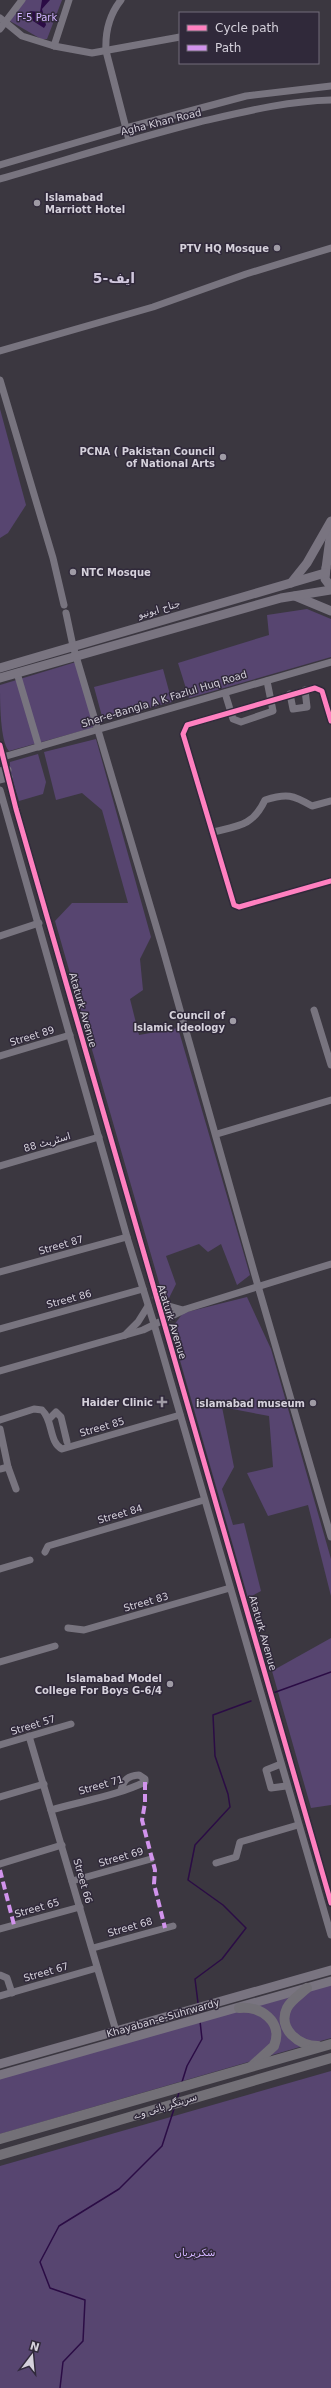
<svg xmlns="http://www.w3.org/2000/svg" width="331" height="2388" viewBox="0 0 331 2388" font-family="'DejaVu Sans','Noto Naskh Arabic',sans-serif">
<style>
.green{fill:#574570}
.water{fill:#2b0c45}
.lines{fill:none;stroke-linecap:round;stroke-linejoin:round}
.stream{stroke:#2b0c45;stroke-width:1.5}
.minor{stroke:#78747f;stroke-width:7}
.major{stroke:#797480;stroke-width:9}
.highway{stroke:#737077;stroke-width:10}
.quiet{stroke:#d193ec;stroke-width:4;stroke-dasharray:8 4;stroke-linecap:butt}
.cycleway-casing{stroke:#30293a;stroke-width:8}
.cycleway{stroke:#ff80c0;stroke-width:5}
.poi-dot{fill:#9f9ba5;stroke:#30293a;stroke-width:1.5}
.labels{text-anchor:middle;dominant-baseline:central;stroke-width:3;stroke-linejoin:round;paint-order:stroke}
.park-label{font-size:10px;fill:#d2b3ff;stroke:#30293a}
.street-label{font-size:10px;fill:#d5d1db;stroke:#30293a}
.poi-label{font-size:10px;font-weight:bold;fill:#d5d1db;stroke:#30293a;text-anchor:end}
.district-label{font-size:14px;font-weight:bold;fill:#cfc6dc;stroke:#30293a}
</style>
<rect width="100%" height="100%" fill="#3b3740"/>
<g class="green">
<path d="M23,0H62L47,39H41L10,21Z"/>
<path d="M0,409L26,505L8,533L0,538Z"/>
<path d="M307,609L331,619V657L189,698L178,663L269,635L267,615Z"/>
<path d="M76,662L94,725L92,728L9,751C0,742 0,701 0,685Z"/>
<path d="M163,669L172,702L103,720L94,687Z"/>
<path d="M96,739L151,937L140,959L143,990L130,999L139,1035L178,1028L250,1275L237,1285L221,1244L208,1252L199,1244L166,1256L176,1284L169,1298L162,1293L55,921L72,903H128L102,810L82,793L56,800L44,752Z"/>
<path d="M38,754L46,782L43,794L19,801L10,772V762Z"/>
<path d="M247,1297L271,1349L331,1559V1596L308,1505L268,1516L247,1473L273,1467L269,1416L222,1407L234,1467L222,1489L233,1525L244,1523L261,1591L248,1598L171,1329L183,1313Z"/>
<path d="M331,1638V1805L311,1808L272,1671Z"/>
<path d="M331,1983V2038L0,2134V2078Z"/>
<path d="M331,2071V2388H0V2166Z"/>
</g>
<path class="water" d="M42,0H50L42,9L46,25L44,28L33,21L29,13L30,11L40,12Z"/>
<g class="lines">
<g class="stream">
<path d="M273,1693L331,1672"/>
<path d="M198,2003L195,1979L222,1959L246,1928L223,1905L188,1880L195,1845L230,1807L228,1794L215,1756L213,1715L251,1701"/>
<path d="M182,2082L187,2066L202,2039L200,2021"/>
<path d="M177,2100L179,2092"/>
<path d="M60,2388L63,2362L83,2341L85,2300L50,2288L40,2262L59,2226L119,2189L162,2146L174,2109"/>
</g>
<g class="minor">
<path d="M121,0C109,15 105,32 106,51L129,140"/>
<path d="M0,18L22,36L54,46L92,53L180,37"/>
<path d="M0,29L22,0"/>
<path d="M54,46L69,0"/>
<path d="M0,165L126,128L246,96L331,86"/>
<path d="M0,179C66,160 132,139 199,122C243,112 286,101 331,100"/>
<path d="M0,351L153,307L246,274L331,248"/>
<path d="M0,380L53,558L64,605"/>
<path d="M66,613L73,646L162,946L258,1286L331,1537"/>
<path d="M17,673L39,747"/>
<path d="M225,693L233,719L241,722L273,711L267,681"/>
<path d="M290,694L293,709L307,707L305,690"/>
<path d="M331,721L322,691L315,688L187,725L183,734L234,905L239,907L331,881"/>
<path d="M0,745L16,809L331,1903"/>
<path d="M3,757L331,662"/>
<path d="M0,790L127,1237L154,1324L331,1935"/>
<path d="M213,832C238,826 253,826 265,800C287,793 293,795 312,806L331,801"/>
<path d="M0,936L39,923"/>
<path d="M314,1010L331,1065"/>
<path d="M0,1056L70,1035"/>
<path d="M217,1134L331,1100"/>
<path d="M0,1166L99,1137"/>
<path d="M0,1272L127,1237"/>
<path d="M156,1297L169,1306L183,1310"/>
<path d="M0,1329L143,1289"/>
<path d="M125,1335L138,1322L148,1306"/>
<path d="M0,1371L143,1330L186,1309L331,1264"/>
<path d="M49,1419L56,1412L61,1417L67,1442"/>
<path d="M0,1420L34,1409L42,1410C53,1420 49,1443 62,1449L180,1415"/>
<path d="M0,1429L8,1467L16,1489"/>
<path d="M0,1469L8,1467"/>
<path d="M45,1552L48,1546L204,1500"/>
<path d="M0,1569L30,1560"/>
<path d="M68,1628L84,1630L230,1588"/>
<path d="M0,1662L55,1646"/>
<path d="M29,1736L116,2031"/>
<path d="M0,1745L71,1724"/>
<path d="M281,1764L266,1770L271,1788L286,1786"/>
<path d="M0,1797L44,1784"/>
<path d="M51,1810C82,1801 116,1796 145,1782V1779L139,1775C128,1776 124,1779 121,1790"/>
<path d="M216,1863L236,1857L240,1842L298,1825"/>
<path d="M0,1864L62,1845"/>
<path d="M72,1881L151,1859"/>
<path d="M0,1929L80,1907"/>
<path d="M93,1948L173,1926"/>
<path d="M0,1975L7,1978L12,1993"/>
<path d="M0,1996L97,1968"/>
</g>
<g class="major">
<path d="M326,568L331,531"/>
<path d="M326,568L325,579L331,587"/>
<path d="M291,583L307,563L331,521"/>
<path d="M295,596L331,611"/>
<path d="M0,668L325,573"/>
<path d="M0,678L281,598L331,590"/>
<path d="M0,772L7,770"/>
<path d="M0,779L8,777"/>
<path d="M0,2064L331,1970"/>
<path d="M0,2075L331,1981"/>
</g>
<g class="highway">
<path d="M307,1988C301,1994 291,2000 287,2008C277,2029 299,2046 318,2046"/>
<path d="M239,2008C260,2005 284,2022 274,2046L252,2066"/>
<path d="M0,2139L331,2044"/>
<path d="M0,2155L331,2058"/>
</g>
<g class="quiet">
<path d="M145,1782V1803L142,1820L155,1870L154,1884L165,1928"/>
<path d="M0,1870L14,1925"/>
</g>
<defs>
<g id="cycleway">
<path d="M331,721L322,691L315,688L187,725L183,734L234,905L239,907L331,881"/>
<path d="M0,745L16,809L331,1903"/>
</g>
</defs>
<use href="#cycleway" class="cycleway-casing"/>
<use href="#cycleway" class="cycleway"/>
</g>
<g class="poi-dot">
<circle cx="37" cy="203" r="4"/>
<circle cx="277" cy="248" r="4"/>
<circle cx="223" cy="457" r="4"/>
<circle cx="73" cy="572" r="4"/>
<circle cx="233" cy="1021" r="4"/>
<path d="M160 1396h4v4h4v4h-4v4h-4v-4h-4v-4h4z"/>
<circle cx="313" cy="1403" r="4"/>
<circle cx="170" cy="1684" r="4"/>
</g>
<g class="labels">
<g class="park-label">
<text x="37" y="17">F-5 Park</text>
<text x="195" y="2252">شکرپریاں</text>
</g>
<g class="street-label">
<text transform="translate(161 122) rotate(-14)">Agha Khan Road</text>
<text transform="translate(159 609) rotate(-16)">جناح ایونیو</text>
<text transform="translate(164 699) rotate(-17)">Sher-e-Bangla A K Fazlul Huq Road</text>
<text transform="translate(83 1010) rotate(74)">Ataturk Avenue</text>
<text transform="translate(32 1036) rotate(-17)">Street 89</text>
<text transform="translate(47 1142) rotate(-16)">اسٹریٹ 88</text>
<text transform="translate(61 1245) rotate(-16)">Street 87</text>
<text transform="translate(69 1299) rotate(-15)">Street 86</text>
<text transform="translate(172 1322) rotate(73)">Ataturk Avenue</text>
<text transform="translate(102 1427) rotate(-16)">Street 85</text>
<text transform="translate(120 1514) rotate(-16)">Street 84</text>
<text transform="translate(146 1602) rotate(-16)">Street 83</text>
<text transform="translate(263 1633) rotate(74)">Ataturk Avenue</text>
<text transform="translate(33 1725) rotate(-17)">Street 57</text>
<text transform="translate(101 1785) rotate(-16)">Street 71</text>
<text transform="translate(121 1857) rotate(-16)">Street 69</text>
<text transform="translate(83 1881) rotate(74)">Street 66</text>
<text transform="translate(37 1908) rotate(-16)">Street 65</text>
<text transform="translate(130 1927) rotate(-16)">Street 68</text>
<text transform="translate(46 1972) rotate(-16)">Street 67</text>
<text transform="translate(163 2018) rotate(-16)">Khayaban-e-Suhrwardy</text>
<text transform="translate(165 2106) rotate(-17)">سرینگر ہائی وے</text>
</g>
<g class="poi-label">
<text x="45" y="197" text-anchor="start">Islamabad<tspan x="45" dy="12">Marriott Hotel</tspan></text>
<text x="269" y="248">PTV HQ Mosque</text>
<text x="215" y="451">PCNA ( Pakistan Council<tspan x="215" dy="12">of National Arts</tspan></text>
<text x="81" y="572" text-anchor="start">NTC Mosque</text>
<text x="225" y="1015">Council of<tspan x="225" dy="12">Islamic Ideology</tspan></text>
<text x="153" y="1402">Haider Clinic</text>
<text x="305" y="1403">islamabad museum</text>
<text x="162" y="1678">Islamabad Model<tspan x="162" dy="12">College For Boys G-6/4</tspan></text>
</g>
<g class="district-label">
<text x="114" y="278">ایف-5</text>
</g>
</g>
<rect x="179" y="12" width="140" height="52" fill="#30293a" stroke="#726c7a"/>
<rect x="187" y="25" width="20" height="6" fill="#ff80c0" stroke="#726c7a"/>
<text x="215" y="32" font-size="12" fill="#d5d1db">Cycle path</text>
<rect x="187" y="45" width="20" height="6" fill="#d193ec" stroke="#726c7a"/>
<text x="215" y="52" font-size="12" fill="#d5d1db">Path</text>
<g transform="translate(32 2356) rotate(16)" stroke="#30293a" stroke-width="3" paint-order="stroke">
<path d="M0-3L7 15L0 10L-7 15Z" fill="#d5d1db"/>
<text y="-6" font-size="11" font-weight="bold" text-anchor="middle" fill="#d5d1db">N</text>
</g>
</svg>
